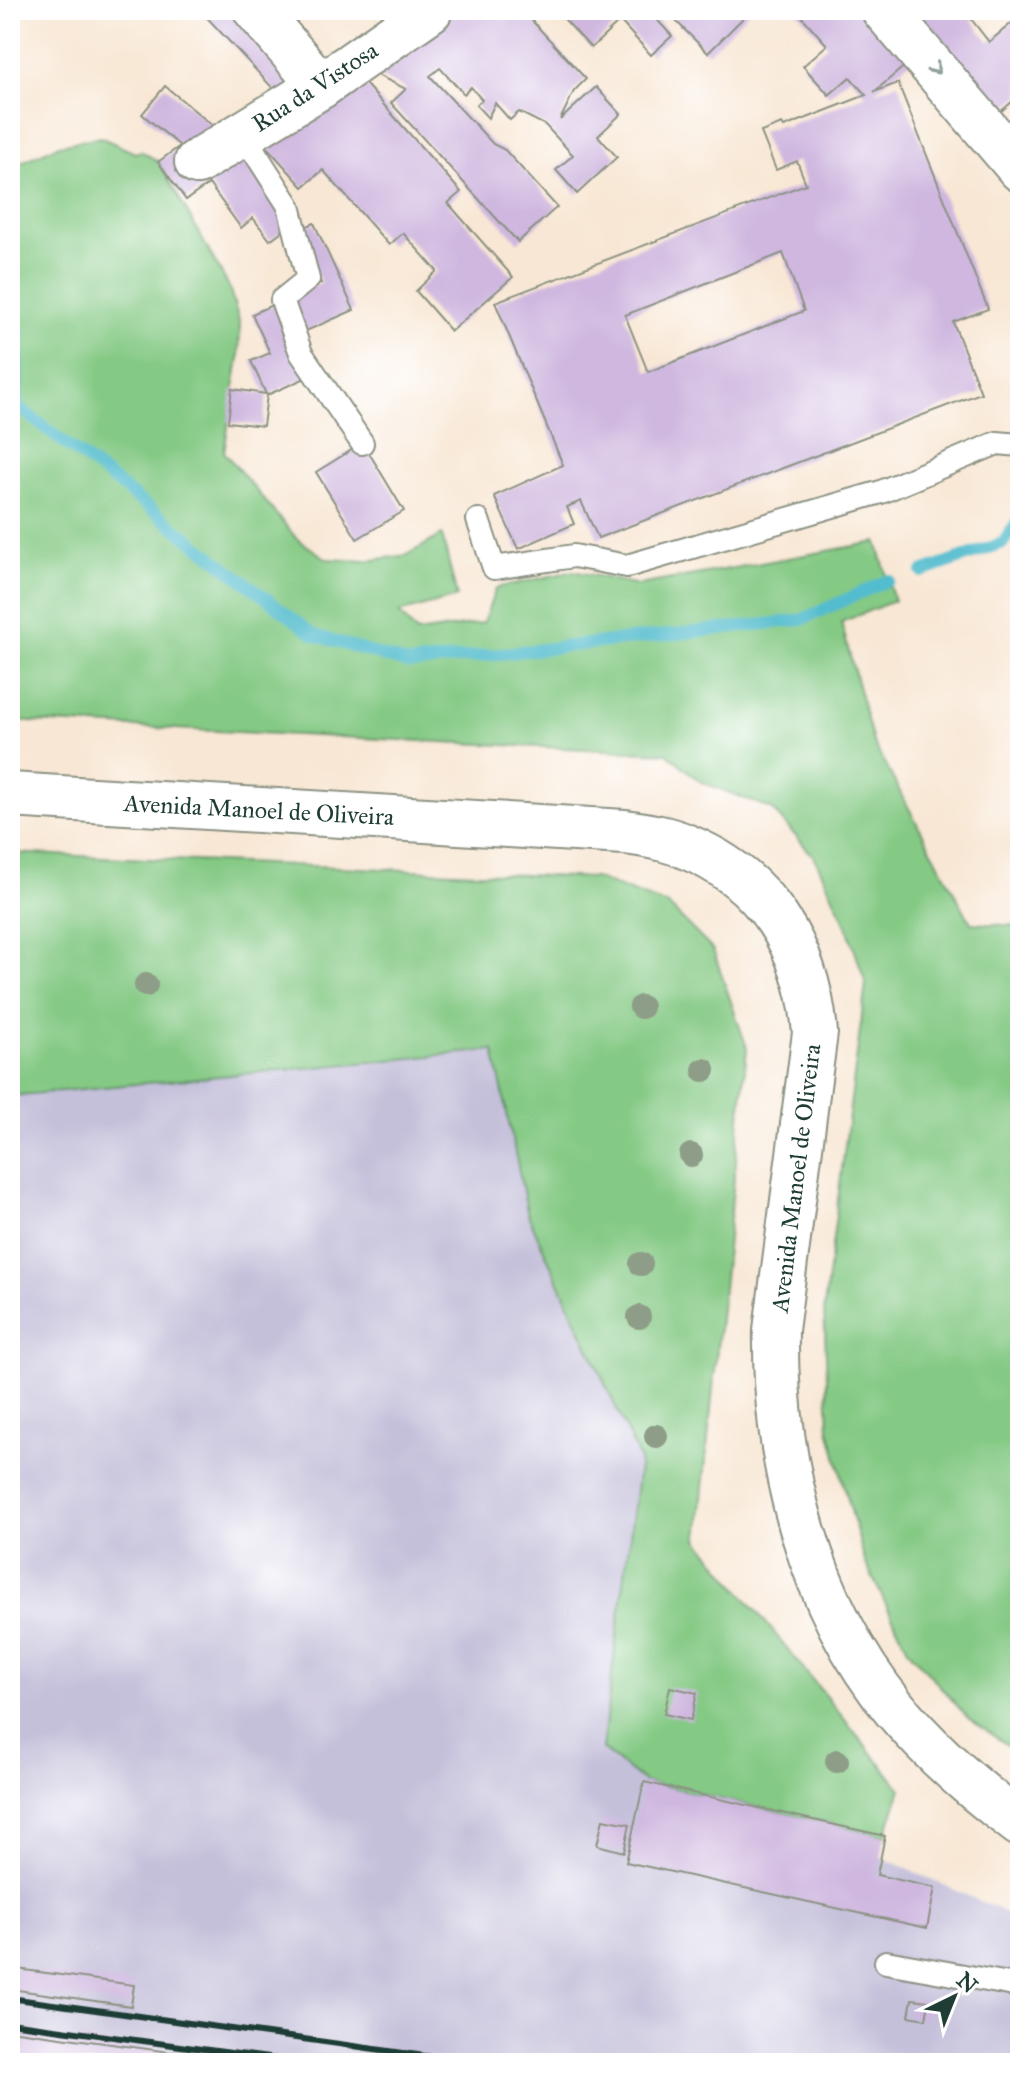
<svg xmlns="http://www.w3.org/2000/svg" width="1030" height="2073" viewBox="0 0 1030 2073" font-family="'IM FELL Great Primer',serif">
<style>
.industrial{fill:#c5c0da}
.green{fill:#84c984;stroke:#52835c;stroke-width:2}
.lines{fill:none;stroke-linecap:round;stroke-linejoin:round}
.stream{stroke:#52bcce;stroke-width:12}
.building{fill:#cfb7df;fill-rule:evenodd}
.service-casing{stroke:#8c9284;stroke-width:26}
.minor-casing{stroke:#8c9284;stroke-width:48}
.secondary-casing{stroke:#8c9284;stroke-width:48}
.service{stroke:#fff;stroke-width:22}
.minor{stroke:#fff;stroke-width:44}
.secondary{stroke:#fff;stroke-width:44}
.rail{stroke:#1f3d34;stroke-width:6}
.tree{fill:#8e9d87}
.oneway{stroke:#8f9e9a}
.labels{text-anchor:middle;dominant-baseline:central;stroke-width:6;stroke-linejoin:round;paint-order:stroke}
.street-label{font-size:24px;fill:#1f3d34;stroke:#fff}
</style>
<rect width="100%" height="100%" fill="#fff"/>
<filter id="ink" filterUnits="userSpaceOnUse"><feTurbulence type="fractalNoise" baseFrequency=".0125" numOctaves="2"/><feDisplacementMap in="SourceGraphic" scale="16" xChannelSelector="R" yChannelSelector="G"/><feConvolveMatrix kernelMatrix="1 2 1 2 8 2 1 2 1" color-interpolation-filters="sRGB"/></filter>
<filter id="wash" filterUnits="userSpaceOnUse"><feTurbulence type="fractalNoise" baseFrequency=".006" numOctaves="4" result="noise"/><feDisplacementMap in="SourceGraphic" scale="32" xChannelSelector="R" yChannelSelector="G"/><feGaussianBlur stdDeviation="1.8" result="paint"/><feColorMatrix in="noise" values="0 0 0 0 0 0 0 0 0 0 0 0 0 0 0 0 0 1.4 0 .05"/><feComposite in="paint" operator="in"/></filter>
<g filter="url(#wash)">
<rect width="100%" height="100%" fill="#f8e7d4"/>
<path class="industrial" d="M494,1050L528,1215L640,1460L602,1749L644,1782L885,1836L881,1857L1020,1919V2063H10V1096Z"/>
<g class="green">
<path d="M100,137L135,153L141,151L159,162L229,287L240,324L239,358L224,452L296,538L327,559L366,561L407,555L442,535L457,597L399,613L417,633L483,623L496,588L573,571L639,585L877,542L894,601L841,622L873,742L971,923L1020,926V1754L968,1718L909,1651L865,1562L829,1429L824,1307L866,984L846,924L815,858L772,809L701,782L667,753L10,721V178L17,164L59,145Z"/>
<path d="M10,853L595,878L668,905L713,950L747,1048L698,1539L901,1789L885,1836L644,1782L602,1749L640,1460L528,1215L494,1050L10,1096Z"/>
</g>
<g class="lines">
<g class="stream">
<path d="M10,326L18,331L17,406L314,635L409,664L801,620L889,580"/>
<path d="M922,572L1003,543L1020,517"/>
</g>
</g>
<g id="blocks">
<g class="building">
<path d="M200,10H296L270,32L306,71L280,96Z"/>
<path d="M445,10H522L586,79L574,91L560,120L596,87L621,114L598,136L617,157L577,194L556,170L573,155L545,125L519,112L510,120L495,103L488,118L476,105L482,100L471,87L464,94L440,68L430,76L493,144L505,150L557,207L518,242L391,103L406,89L375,74Z"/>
<path d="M556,10H648L672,36L651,55L620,21L591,48Z"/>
<path d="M671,10H745L748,13L708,53L668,13Z"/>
<path d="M796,10H872L914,58L874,92L898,83L988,309L953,322L981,393L598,538L581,501L567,507L574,524L518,549L494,496L563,465L495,302L806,184L797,161L776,170L761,132L782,124L784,127L866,95L850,77L829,95L803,66L827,45ZM783,253L804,311L648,372L625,315Z"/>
<path d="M903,10H971L968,15L989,42L1020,16V95L993,118Z"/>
<path d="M353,70L461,192L448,203L513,277L451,331L416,291L437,271L403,233L389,245L323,170L303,187L266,146Z"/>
<path d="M165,86L218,130L243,147L297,220L270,240L253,218L241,228L209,184L186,200L158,162L180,146L142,114Z"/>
<path d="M314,223L354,310L292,337L310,376L267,395L263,426L228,422L232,389L266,394L251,361L270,353L252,314L321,283L296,231Z"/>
<path d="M363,443L404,511L357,539L316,472Z"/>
<path d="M670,1687L697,1693L691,1720L664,1714Z"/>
<path d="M644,1782L885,1836L877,1875L935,1888L927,1928L626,1862Z"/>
<path d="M603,1819L630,1824L624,1852L597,1845Z"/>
<path d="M10,1968L134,1985L131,2006L10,1989Z"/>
<path d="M912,1999L929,2001L926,2019L909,2016Z"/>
<path d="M10,2030L235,2061V2063H140L119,2060V2063H10Z"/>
</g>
</g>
</g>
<g filter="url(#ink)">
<use href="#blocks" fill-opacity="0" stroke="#8c9284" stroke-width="2"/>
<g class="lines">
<defs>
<g id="service">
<path d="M243,134L289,206L308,279L282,300L301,353L362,443"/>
<path d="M478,520L494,568L574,556L627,566L881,492L997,443L1020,445"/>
<path d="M886,1962L1020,1986"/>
</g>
<g id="minor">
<path d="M256,10L321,86"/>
<path d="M884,10L1020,169"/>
<path d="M197,162L321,86L430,10"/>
</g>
<path id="secondary" d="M10,795L625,832C646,835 666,838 685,846C766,878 808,948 815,1033L776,1330C774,1462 809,1604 894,1708C931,1752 974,1790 1020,1824"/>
</defs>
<use href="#service" class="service-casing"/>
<use href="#minor" class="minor-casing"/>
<use href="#secondary" class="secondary-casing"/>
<use href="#service" class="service"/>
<use href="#minor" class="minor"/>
<use href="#secondary" class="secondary"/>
<g class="rail">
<path d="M10,1998L475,2063"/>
<path d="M10,2023L306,2063"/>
</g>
</g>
<g class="tree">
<circle cx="146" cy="985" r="12"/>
<circle cx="641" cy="1007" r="12"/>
<circle cx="704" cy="1070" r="12"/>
<circle cx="691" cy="1155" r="12"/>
<circle cx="641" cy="1264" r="12"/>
<circle cx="639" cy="1317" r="12"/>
<circle cx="656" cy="1436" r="12"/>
<circle cx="837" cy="1761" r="12"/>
</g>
<defs><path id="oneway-chevron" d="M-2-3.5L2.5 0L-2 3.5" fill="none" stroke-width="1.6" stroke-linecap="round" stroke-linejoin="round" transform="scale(2)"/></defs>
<use class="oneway" href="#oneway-chevron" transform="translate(935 69) rotate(50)"/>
</g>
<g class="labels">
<g class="street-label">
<text transform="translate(315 87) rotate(-33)">Rua da Vistosa</text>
<text transform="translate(259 810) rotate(3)">Avenida Manoel de Oliveira</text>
<text transform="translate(796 1178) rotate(-83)">Avenida Manoel de Oliveira</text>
</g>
</g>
<rect width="1030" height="2073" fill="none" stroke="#fff" stroke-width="40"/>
<g transform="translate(954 1997) rotate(43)" stroke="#ffffff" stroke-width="6" paint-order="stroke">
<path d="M0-6L14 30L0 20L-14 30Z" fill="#1f3d34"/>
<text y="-12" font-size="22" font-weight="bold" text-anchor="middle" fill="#1f3d34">N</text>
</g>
</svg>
